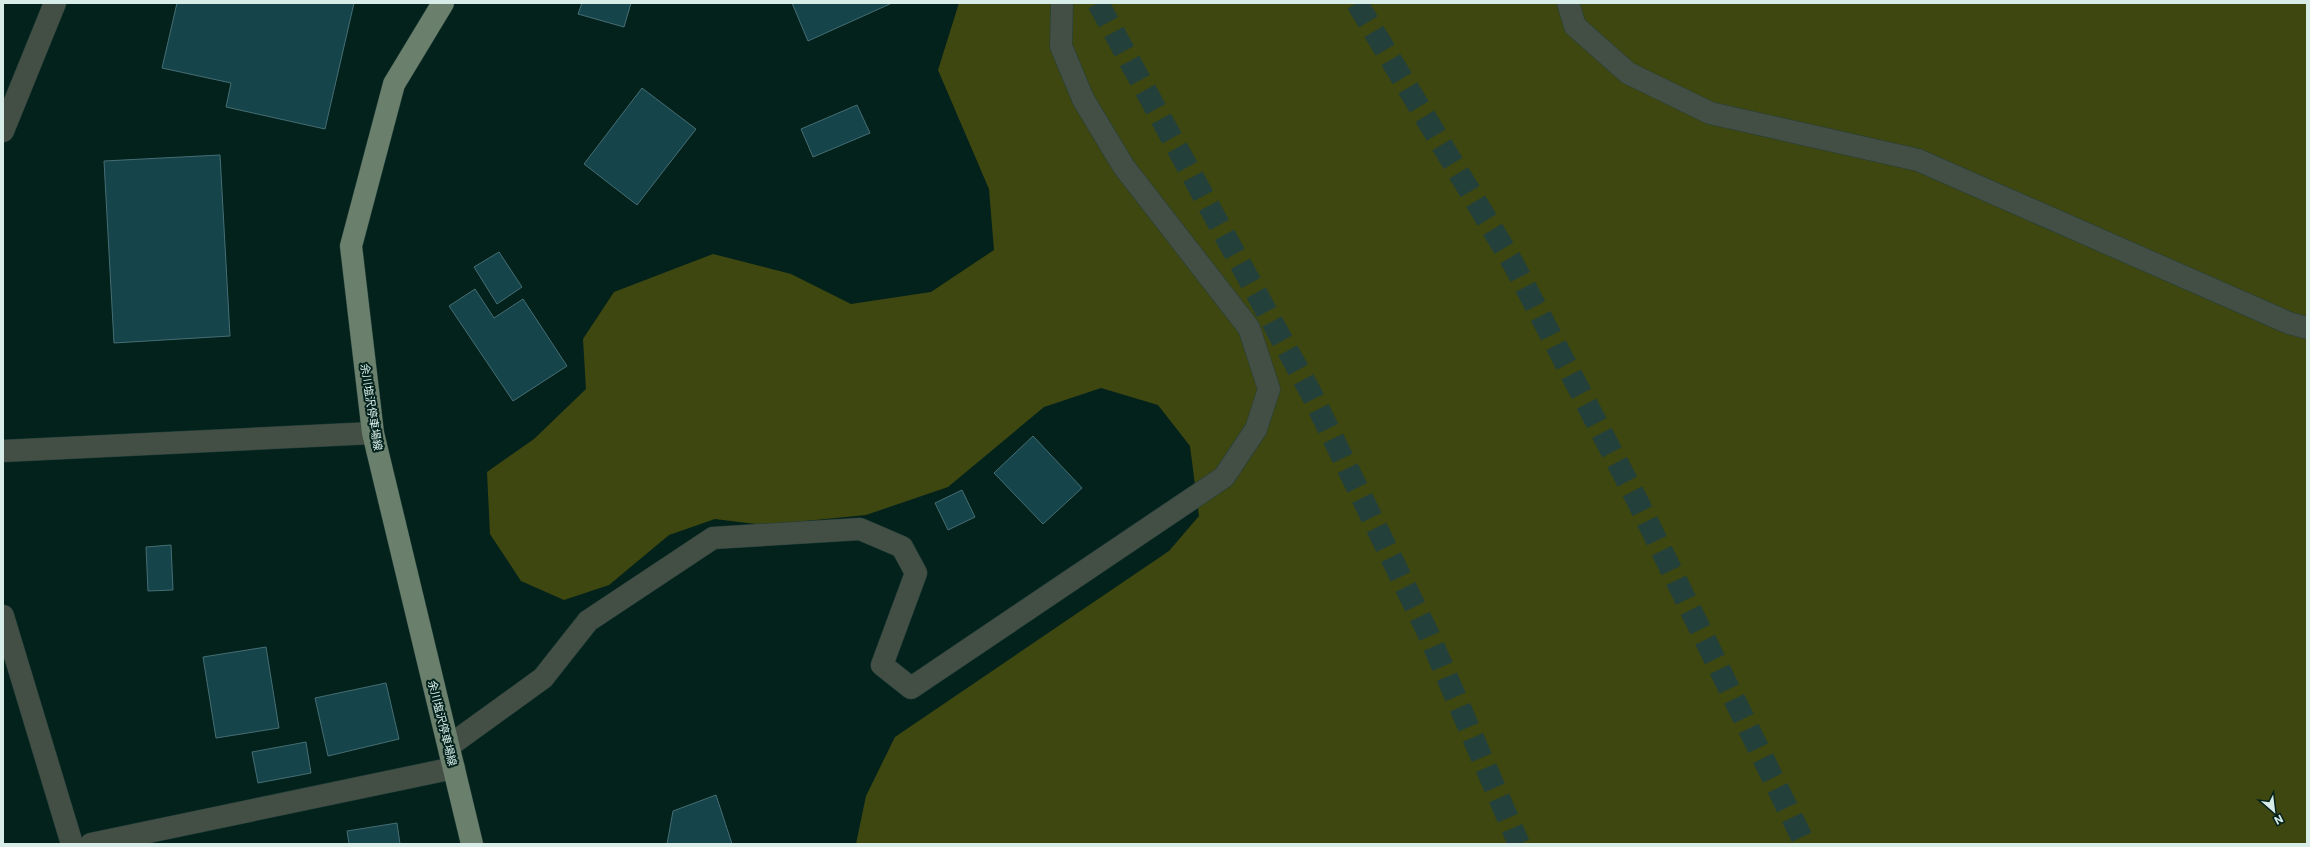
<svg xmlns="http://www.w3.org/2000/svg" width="2310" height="847" viewBox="0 0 2310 847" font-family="Commissioner,'Noto Sans JP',sans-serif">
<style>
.forest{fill:#3f4711}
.building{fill:#16444b;stroke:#456e74}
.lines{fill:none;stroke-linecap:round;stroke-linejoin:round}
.highway-tunnel{stroke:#24403b;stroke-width:22;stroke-dasharray:22 11;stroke-linecap:butt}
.minor-casing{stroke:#223e39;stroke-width:23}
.major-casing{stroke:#223e39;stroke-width:23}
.minor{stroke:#434e44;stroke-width:22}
.major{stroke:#6a806c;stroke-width:22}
.labels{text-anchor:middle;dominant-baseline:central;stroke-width:4;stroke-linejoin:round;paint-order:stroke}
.street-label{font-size:11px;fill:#d8ede8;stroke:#04221c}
</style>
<rect width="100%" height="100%" fill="#04221c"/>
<path class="forest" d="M959,3H2307V844H856L866,796L895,737L1169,551L1199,516L1190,446L1158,405L1101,388L1044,407L948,487L866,515L765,525L715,519L669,535L609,585L564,600L521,581L490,534L487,472L534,439L586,389L583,339L614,292L713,254L791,274L851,304L931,292L994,250L989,189L938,70Z"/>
<g class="building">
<path d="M177,3H354L325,129L226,107L231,83L162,68Z"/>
<path d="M582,3H631L624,27L578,14Z"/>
<path d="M792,3H892L808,41Z"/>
<path d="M642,88L696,129L637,205L584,164Z"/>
<path d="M857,105L870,133L813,157L801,129Z"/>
<path d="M220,155L230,336L114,343L104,161Z"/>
<path d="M499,252L522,287L497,304L474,267Z"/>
<path d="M475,289L494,318L523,299L567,366L513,401L449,306Z"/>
<path d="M1033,436L1082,488L1043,524L994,473Z"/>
<path d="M962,490L975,517L948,530L935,503Z"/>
<path d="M171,545L173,590L148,591L146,547Z"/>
<path d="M266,647L279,728L216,738L203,657Z"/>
<path d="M386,683L399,739L328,756L315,698Z"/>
<path d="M306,742L311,773L258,783L252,752Z"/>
<path d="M716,795L732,844H667L673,811Z"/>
<path d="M397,823L400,844H349L347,831Z"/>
</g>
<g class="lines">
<g class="highway-tunnel">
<path d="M1098,3L1311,393L1428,633L1519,844"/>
<path d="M1357,3L1514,265L1638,502L1805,844"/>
</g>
<defs>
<g id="minor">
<path d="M1568,3L1575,26L1628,73L1710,113L1918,160L2289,323L2307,328"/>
<path d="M3,131L55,3"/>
<path d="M3,451L373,433"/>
<path d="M3,616L72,844"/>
<path d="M449,746L543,678L588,621L713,538L860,529L902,547L916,573L882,665L911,688L1224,477L1256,429L1269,389L1249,328L1124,167L1083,99L1061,46L1062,3"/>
<path d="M91,844L454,768"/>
</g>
<path id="major" d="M443,3L394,84L351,246L373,433L472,844"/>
</defs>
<use href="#minor" class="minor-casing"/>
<use href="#major" class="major-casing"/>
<use href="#minor" class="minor"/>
<use href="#major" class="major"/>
</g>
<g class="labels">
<g class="street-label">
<text transform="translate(372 407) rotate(81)">余川塩沢停車場線</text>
<text transform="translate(443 723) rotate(76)">余川塩沢停車場線</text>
</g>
</g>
<rect width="2310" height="847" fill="none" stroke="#d8ede8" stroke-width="8"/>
<g transform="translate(2274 811) rotate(152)" stroke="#04221c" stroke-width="3" paint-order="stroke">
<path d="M0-3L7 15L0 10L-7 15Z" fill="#d8ede8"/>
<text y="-6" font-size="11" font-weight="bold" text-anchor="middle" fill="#d8ede8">N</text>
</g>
</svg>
